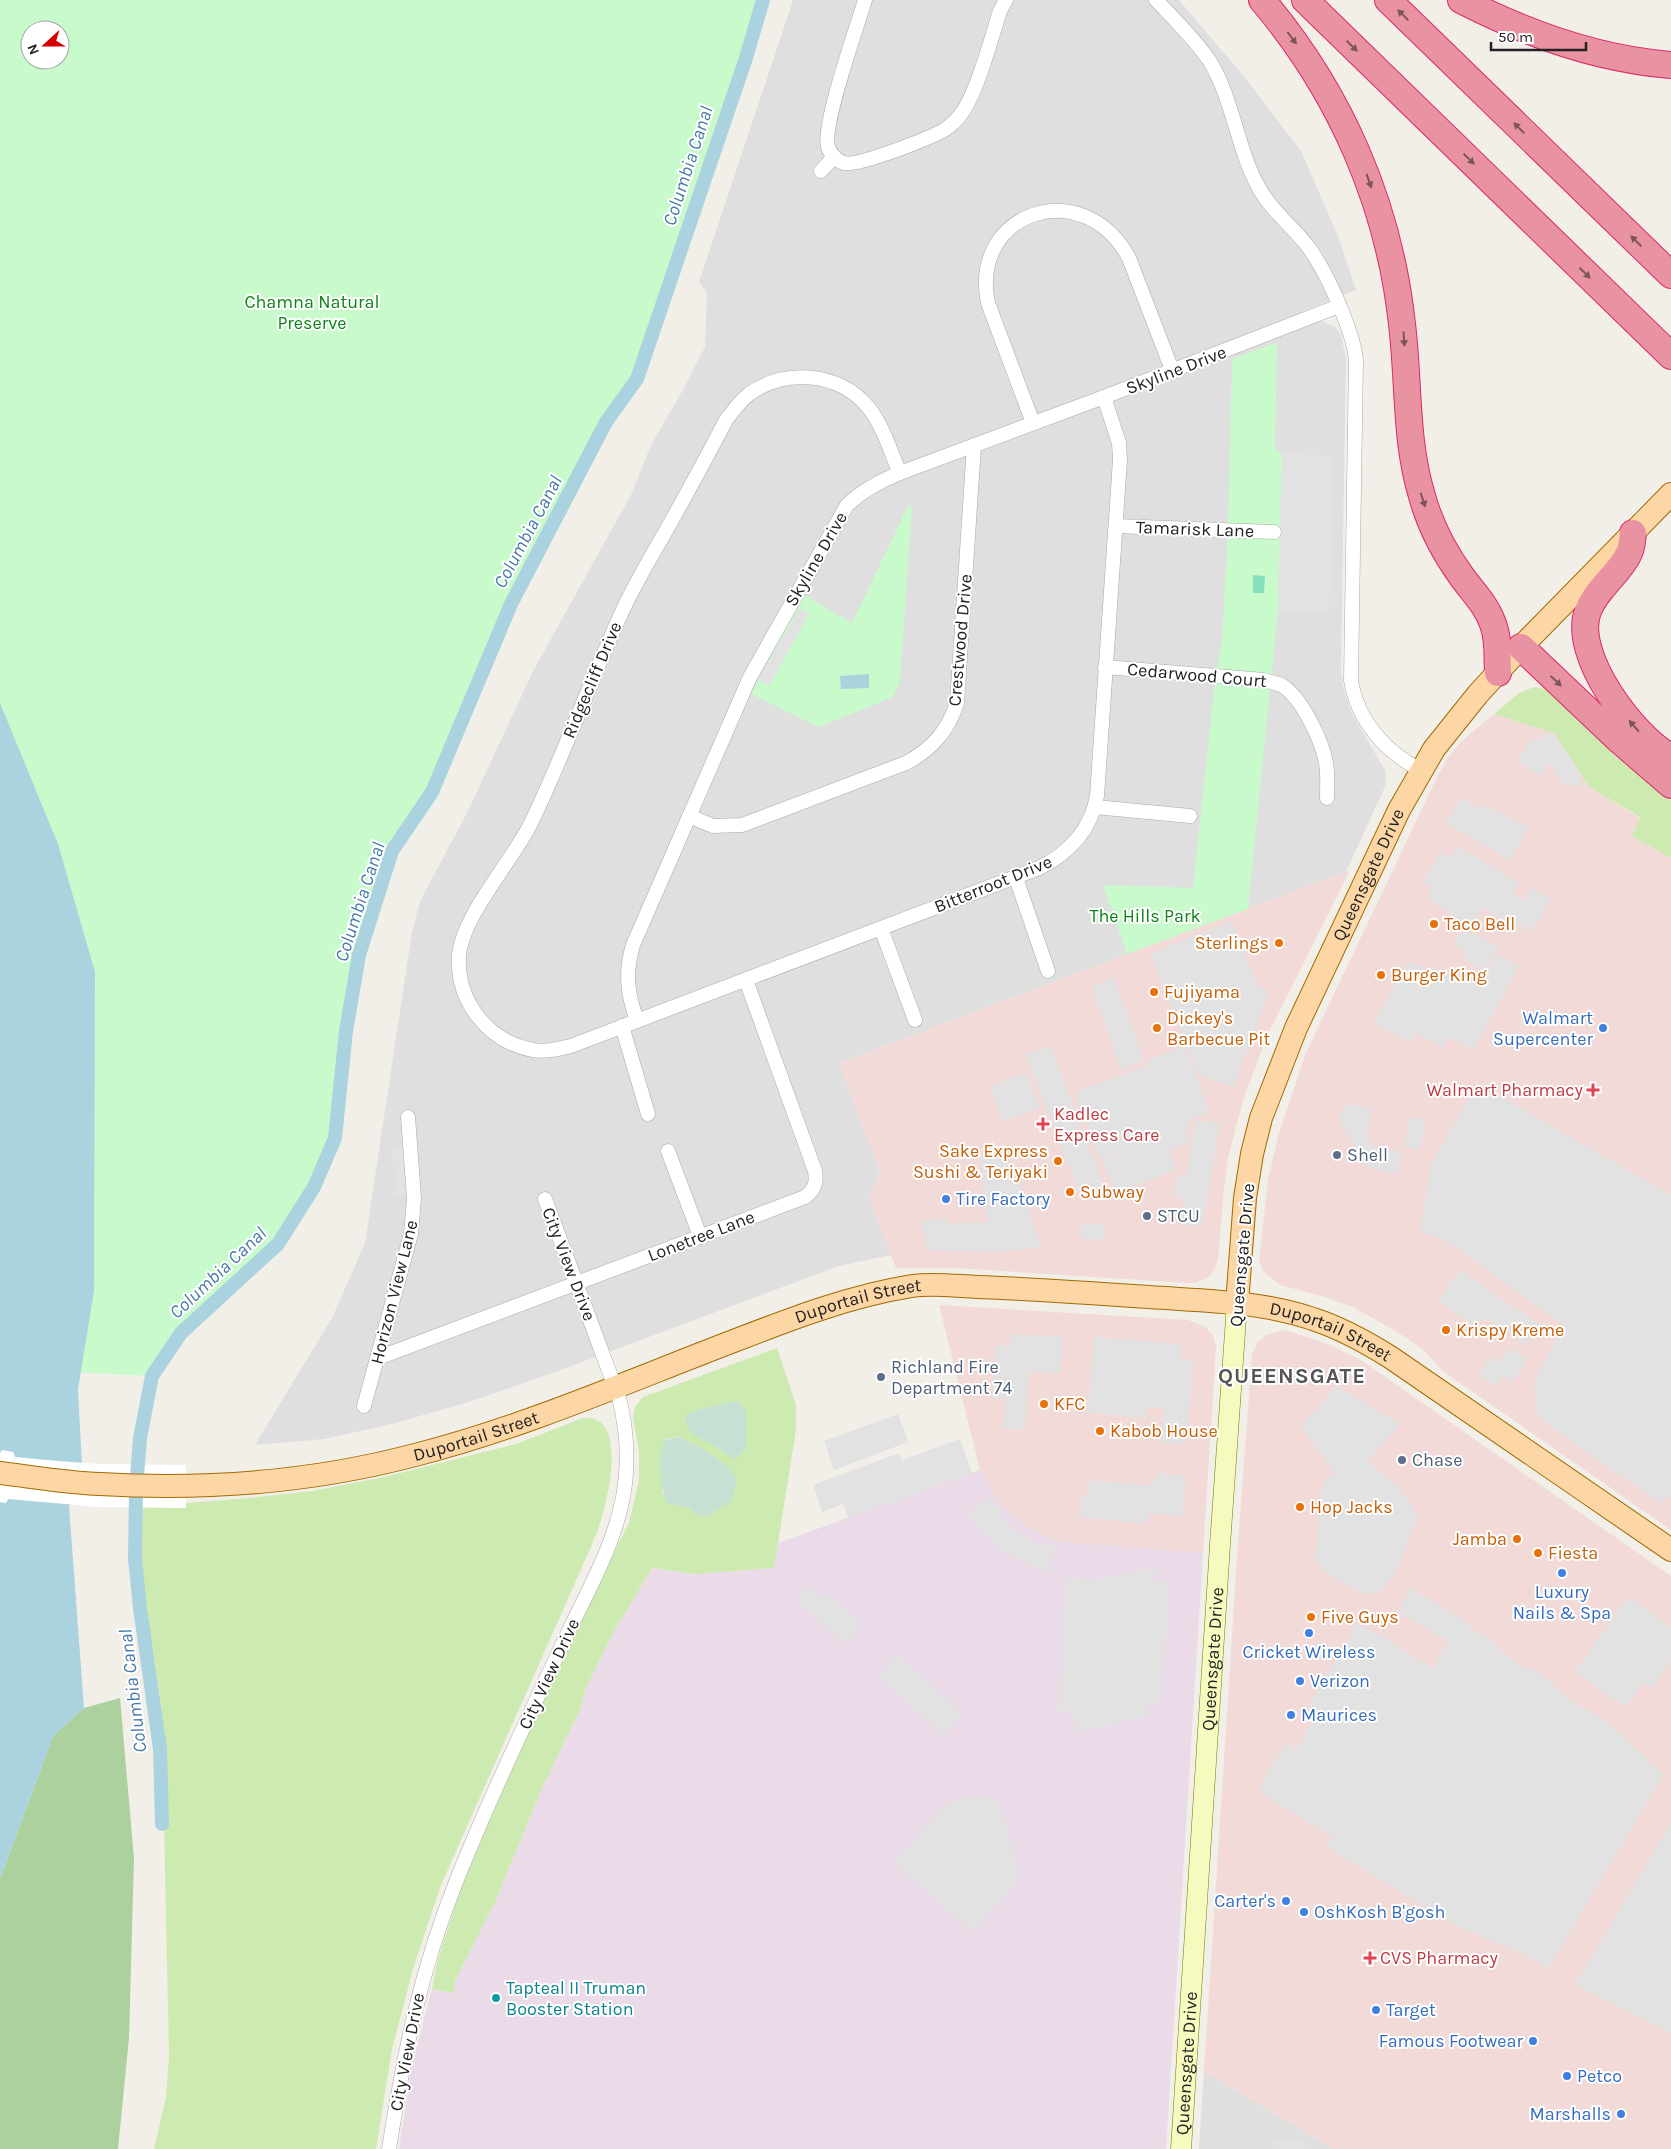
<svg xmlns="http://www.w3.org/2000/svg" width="1671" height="2149" viewBox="0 0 1671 2149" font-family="Karla,sans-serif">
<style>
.residential{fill:#e0dfdf}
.commercial{fill:#f2dad9}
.industrial{fill:#ebdbe8}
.grass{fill:#cdebb0;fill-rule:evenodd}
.forest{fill:#add19e}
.wetland{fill:#c6e0d4}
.park{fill:#c8facc;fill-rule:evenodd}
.pitch{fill:#88e0be}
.parking{fill:#e2e2e2}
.water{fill:#aad3df}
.pier{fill:#fff}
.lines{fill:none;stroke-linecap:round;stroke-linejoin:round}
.canal{stroke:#aad3df;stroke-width:14}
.street-casing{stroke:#a9a9a9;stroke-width:15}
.secondary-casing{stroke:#707d05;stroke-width:21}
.primary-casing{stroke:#a06b00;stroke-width:24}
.highway-casing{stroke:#dc2a67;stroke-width:28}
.street{stroke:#fff;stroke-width:14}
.secondary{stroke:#f7fabf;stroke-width:20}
.primary{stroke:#fcd6a4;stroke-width:22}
.highway{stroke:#e892a2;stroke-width:26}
.oneway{fill:#7b545c}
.food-dot{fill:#e8710a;stroke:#fff;stroke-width:2}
.shop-dot{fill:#3f7fe0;stroke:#fff;stroke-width:2}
.health-dot{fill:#e0444e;stroke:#fff;stroke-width:2}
.service-dot{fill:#5c6f8a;stroke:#fff;stroke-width:2}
.culture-dot{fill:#0f9aa8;stroke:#fff;stroke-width:2}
.labels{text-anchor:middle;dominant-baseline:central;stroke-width:4;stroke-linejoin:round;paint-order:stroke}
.park-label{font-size:18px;fill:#0c8416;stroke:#fff}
.street-label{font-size:18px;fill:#222;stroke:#fff}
.food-label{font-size:18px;fill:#c56008;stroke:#fff;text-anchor:start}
.shop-label{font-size:18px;fill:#366cbe;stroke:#fff;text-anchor:start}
.health-label{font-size:18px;fill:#be3a42;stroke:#fff;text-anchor:start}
.service-label{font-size:18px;fill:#4e5e75;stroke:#fff;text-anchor:start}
.culture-label{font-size:18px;fill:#0d838f;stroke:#fff;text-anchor:start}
.water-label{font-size:19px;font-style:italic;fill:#4a7aab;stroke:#fff}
.district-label{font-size:22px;font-weight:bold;letter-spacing:1px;fill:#555;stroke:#fff}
</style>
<rect width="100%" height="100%" fill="#f2efe9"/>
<g class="residential">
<path d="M793,0H1179L1246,79L1301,151L1338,236L1356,290L1301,312L1335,327L1341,335L1346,358L1341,669L1343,687L1352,714L1385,770L1386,782L1384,789L1346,872L839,1063L880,1171L870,1198L891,1255L839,1266L555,1372L472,1401L392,1424L324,1439L255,1445L332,1318L365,1243L412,932L420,901L467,813L533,671L631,495L651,445L681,393L705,347L707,293L699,282Z"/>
<path d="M1204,2071L1334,2149H1199Z"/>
</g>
<g class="commercial">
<path d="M1494,714L1554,733L1589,787L1640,818L1633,836L1671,858V1530L1444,1372L1422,1349L1397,1332L1353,1307L1325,1297L1280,1285L1264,1272L1259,1261L1268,1180L1278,1136L1306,1053L1437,777L1448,757L1464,739Z"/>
<path d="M1350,870L1268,1034L1244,1097L1228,1158L1223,1198L1218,1259L1216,1266L1209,1277L1195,1283H1186L955,1268H896L869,1197L880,1172L839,1063Z"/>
<path d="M939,1305L1188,1320L1204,1326L1213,1335L1216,1347L1203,1553L1060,1542L1028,1528L1001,1505L980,1470Z"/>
<path d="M1285,1330L1328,1344L1361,1360L1671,1576V2149H1334L1204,2071L1237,1558L1252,1355L1257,1343L1266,1335Z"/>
</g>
<path class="industrial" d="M980,1470L1001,1505L1028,1528L1060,1542L1203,1553L1166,2149H399L411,2069L432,1989L454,1993L455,1981L496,1900L542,1788L581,1708L585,1690L612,1635L652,1568L696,1574L774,1568L778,1543Z"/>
<g class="grass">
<path d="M1534,687L1550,690L1614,755L1671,800V858L1632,836L1640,817L1589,787L1554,733L1494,714L1519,693Z"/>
<path d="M777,1348L796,1405V1430L774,1568L696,1574L652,1568L612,1635L585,1690L581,1708L542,1788L496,1900L455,1981L454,1993L432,1989L437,1963L459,1893L488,1824L571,1636L629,1523L639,1481V1452L633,1418L635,1407L643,1397ZM746,1411V1448L735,1459L715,1446ZM680,1437L703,1449L695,1514L692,1509L668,1503L662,1491L665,1439Z"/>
<path d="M583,1418C627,1413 609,1493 602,1517C597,1534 589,1551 582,1567L441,1885L413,1969L392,2049L376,2149H154L166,2097L169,2056L164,1822L167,1806L161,1703L137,1543L138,1507L249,1498L313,1491L384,1477L516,1444Z"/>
</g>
<path class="forest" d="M120,1698L134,1858L129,2038L118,2149H0V1879L53,1736L84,1708Z"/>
<g class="wetland">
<path d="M738,1401L746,1411V1448L735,1460C729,1455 722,1450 715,1446C701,1438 684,1435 686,1415L700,1409Z"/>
<path d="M680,1437C693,1443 734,1465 736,1479C737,1486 732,1496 730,1502L705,1517L695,1514L692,1509L667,1503C661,1488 656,1454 665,1440Z"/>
</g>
<g class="park">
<path d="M0,0H763L746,58L637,379L606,422L511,604L432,792L392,851L359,955L346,1031L335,1138L314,1187L278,1244L181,1333L152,1376L51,1371L0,797ZM30,30H60V60H30Z"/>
<path d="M1277,342L1275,449L1282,454L1278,610L1248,909L1127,954L1103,885L1193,888L1216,672L1222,643L1228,530L1232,359Z"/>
<path d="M908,506L912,507L900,682L893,697L819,727L751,694L804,595L852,623Z"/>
</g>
<path class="pitch" d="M1253,575L1265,576L1264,593H1253Z"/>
<g class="parking">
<path d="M1282,454L1333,455L1329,612L1278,610Z"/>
<path d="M799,608L809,614L769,686L759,680Z"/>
<path d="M1542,733L1556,736L1579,773L1580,787L1565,785L1551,765L1546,766L1541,775L1517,762L1531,738L1539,741Z"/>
<path d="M1460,798L1480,809L1483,803L1528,828L1510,860L1446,823Z"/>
<path d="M1457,846L1519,883L1513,894L1523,900L1518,908L1532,888L1551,900L1531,932L1512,919L1509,924L1482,908L1471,926L1426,898L1432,887L1423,882L1440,852L1450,857Z"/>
<path d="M1232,921L1258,987L1269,991L1233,1087L1198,1074L1150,954Z"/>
<path d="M1463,929L1473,935L1475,933L1498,947L1484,971L1463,958L1467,952L1454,944Z"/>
<path d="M1496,953L1519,966L1473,1050L1449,1037L1443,1048L1417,1033L1411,1043L1374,1023L1408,961L1417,966L1434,968L1461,983L1469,970L1483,978Z"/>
<path d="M1114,978L1144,1061L1121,1069L1091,987Z"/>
<path d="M1050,1046L1105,1188L1081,1198L1026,1055Z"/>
<path d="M1185,1046L1209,1112L1189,1120L1191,1125L1185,1128L1190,1141L1169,1150L1176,1170L1115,1193L1102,1160L1121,1152L1100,1159L1075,1092L1146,1066L1149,1060Z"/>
<path d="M1027,1073L1040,1108L1003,1122L990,1086Z"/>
<path d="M1472,1093L1503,1098L1671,1195V1498L1666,1496L1661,1504L1538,1418L1534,1381L1564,1325L1444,1239L1420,1233L1431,1164Z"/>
<path d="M1346,1104L1371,1109L1367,1135L1374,1147L1402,1152L1398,1174L1368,1168L1338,1119Z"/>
<path d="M1410,1117L1426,1120L1420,1150L1404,1147Z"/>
<path d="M1196,1120L1220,1124L1202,1227L1181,1224L1185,1199L1173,1196L1177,1176L1186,1177Z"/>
<path d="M392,1146H403L406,1195L395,1196Z"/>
<path d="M1008,1151L1041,1247L1003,1252L926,1250L922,1221L948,1218L949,1224L988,1222L979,1156Z"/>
<path d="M1082,1223L1105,1224L1104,1240L1081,1238Z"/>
<path d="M1460,1270L1540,1325L1526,1346L1484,1317L1477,1327L1438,1301Z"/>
<path d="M1011,1334L1062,1337L1060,1373L1029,1371L1025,1430L1003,1429L1005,1399L992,1398L996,1345L1010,1346Z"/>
<path d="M1094,1337L1181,1344L1180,1359L1193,1360L1186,1444L1161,1442L1164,1408L1147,1407L1146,1418L1088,1413Z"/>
<path d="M1509,1348L1527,1360L1512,1382L1503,1376L1495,1387L1478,1376L1490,1357L1499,1363Z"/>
<path d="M1336,1386L1400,1424L1367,1461L1398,1486L1418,1516L1396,1572L1379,1592L1364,1594L1336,1579L1315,1563L1322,1485L1334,1472L1301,1427Z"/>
<path d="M898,1414L908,1442L834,1470L824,1441Z"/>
<path d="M960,1439L972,1473L848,1518L843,1504L822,1512L813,1485L899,1453L902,1460Z"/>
<path d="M1159,1473L1186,1476L1182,1516L1149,1513L1147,1524L1080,1517L1082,1495H1089L1090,1480L1150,1486Z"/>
<path d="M991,1497L1009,1526L1037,1544L1055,1545L1049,1573L1012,1557L996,1545L976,1525L967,1513Z"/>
<path d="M1155,1567L1154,1581L1169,1582L1161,1703L1146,1702L1150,1715L1078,1733L1072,1711L1058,1713L1066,1578L1097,1579Z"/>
<path d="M808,1587L820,1598L825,1592L862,1624L846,1644L796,1601Z"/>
<path d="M1411,1588L1460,1618L1475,1631L1491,1640L1505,1654L1520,1665L1536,1672L1552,1683L1564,1696L1613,1726L1663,1775L1548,1969L1519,1952L1470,1932L1447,1920L1326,1847L1333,1837L1268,1798L1259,1787L1286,1743L1297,1749L1317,1713L1308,1707L1357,1624L1384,1637L1433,1669L1448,1641L1398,1612Z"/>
<path d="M1628,1597L1671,1628V1661L1652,1687L1644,1682L1625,1707L1575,1672Z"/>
<path d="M897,1655L963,1713L944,1735L878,1677Z"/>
<path d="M959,1798H998L1020,1878L973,1932L894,1863L945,1805Z"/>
<path d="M1671,1823V2033L1575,1985Z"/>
<path d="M1274,2140L1311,2143V2149H1273Z"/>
</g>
<g class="water">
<path d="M869,674V688L841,689L840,676Z"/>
<path d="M0,703L58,844L95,972L94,1291L78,1389L83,1485L69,1506L84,1708L53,1736L0,1879Z"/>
</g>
<path class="pier" d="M2,1450L13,1452L15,1457L58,1461L100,1464L186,1465V1508L99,1507L8,1499L6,1503L0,1502V1453Z"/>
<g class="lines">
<path class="canal" d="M162,1824L160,1749L140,1608L135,1559L136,1489L140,1438L152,1376L181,1333L278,1244L314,1187L335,1138L346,1031L359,955L392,851L432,792L511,604L606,422L637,379L746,58L763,0"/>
<defs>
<g id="street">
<path d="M865,0C857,27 822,125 828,147C830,154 837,161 844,163C857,167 930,138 944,130C950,126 957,120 961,114C977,93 991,39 1000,11L1006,0"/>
<path d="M1156,0C1174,19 1194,38 1209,60C1233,98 1237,149 1259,188C1270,209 1290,224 1305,243C1325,267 1353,330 1356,360L1351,680C1357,720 1386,753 1421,770"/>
<path d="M821,171L834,157"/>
<path d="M1033,423L988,303C969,212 1083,173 1129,258L1172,370"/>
<path d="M900,473C890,451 883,425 868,407C839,372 785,368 749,394C740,401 733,411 726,420C707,457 687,493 667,529C651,557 634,585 621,614C589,684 563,758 529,827C510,863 463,916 459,955C456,1001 488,1042 533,1050C546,1052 558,1049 571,1046L1039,868C1069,853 1091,830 1097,796L1120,460L1119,443L1104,397"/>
<path d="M1116,526L1274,532"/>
<path d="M1105,667L1264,680C1270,682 1277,683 1283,686C1302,699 1322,740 1326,763C1328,774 1327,786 1327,798"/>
<path d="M1095,807L1190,816"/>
<path d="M689,816L713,826L742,825L906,763C932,749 948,731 957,703L974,445"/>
<path d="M1016,878L1048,971"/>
<path d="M881,928L915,1020"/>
<path d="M637,1020C627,994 625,972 633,945L750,677L847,505C863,490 880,481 900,473L1104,397L1339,306"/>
<path d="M622,1026L648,1114"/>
<path d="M668,1151L700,1236"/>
<path d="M378,1358L805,1197C815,1189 817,1183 815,1171L746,980"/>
<path d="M364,1406L411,1234L414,1198L408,1117"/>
<path d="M389,2149C404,2054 420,1972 456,1882C489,1799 528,1718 566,1637C587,1592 614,1546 623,1497C629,1465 627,1429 619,1398L545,1199"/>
</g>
<g id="secondary">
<path id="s1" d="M1181,2149L1220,1545L1237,1304"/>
</g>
<g id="primary">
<path id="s2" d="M1237,1304L1245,1198L1252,1154L1261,1118L1296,1028L1399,810L1434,749L1478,694L1521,647L1671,494"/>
<path id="s3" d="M0,1473C33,1477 67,1483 100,1484C205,1490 313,1482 415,1455C517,1429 615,1387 713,1349C778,1324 843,1297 912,1286C933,1283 956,1286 977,1287C1034,1289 1092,1293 1149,1297C1204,1301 1261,1301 1313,1319C1341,1328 1366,1342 1390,1357L1671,1550"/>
</g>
<g id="highway">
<path d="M1262,0C1340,92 1389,204 1402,324C1409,381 1405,441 1422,496C1430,526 1444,552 1462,577C1473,592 1487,606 1493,624C1499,639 1497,657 1498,673"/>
<path d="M1305,0L1671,356"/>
<path d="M1388,0L1671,275"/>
<path d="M1461,0C1527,34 1596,59 1671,65"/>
<path d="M1633,533C1632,540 1632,549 1628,555C1617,576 1596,589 1588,611C1571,654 1634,738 1671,757"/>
<path d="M1521,647L1620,741L1671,785"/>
</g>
</defs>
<use href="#street" class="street-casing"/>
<use href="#secondary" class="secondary-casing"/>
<use href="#primary" class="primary-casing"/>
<use href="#highway" class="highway-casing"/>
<use href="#street" class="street"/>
<use href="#secondary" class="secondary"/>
<use href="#primary" class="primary"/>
<use href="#highway" class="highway"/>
</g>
<defs><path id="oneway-solid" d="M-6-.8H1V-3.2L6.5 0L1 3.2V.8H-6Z" transform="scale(1.25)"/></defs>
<g class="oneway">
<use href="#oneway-solid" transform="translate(1403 15) rotate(-136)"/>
<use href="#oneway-solid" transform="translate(1292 38) rotate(53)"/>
<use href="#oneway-solid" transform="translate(1352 46) rotate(44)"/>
<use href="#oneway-solid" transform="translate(1519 128) rotate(-136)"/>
<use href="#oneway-solid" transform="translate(1469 159) rotate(44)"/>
<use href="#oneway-solid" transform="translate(1369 181) rotate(70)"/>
<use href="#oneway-solid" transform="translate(1636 241) rotate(-136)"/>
<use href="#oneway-solid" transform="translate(1585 273) rotate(44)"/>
<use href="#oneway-solid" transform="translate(1404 339) rotate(86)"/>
<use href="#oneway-solid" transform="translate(1423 500) rotate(72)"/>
<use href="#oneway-solid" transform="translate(1556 681) rotate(43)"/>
<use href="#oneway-solid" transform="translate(1634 726) rotate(-131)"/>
</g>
<g class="food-dot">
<circle cx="1434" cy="924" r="5"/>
<circle cx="1279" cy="943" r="5"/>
<circle cx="1381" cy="975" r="5"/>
<circle cx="1154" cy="992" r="5"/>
<circle cx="1157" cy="1028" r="5"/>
<circle cx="1058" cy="1161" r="5"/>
<circle cx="1070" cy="1192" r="5"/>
<circle cx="1446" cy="1330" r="5"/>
<circle cx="1044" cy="1404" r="5"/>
<circle cx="1100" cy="1431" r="5"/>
<circle cx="1300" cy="1507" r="5"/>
<circle cx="1517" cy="1539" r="5"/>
<circle cx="1538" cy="1553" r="5"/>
<circle cx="1311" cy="1617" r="5"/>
</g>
<g class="shop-dot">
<circle cx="1603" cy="1028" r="5"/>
<circle cx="946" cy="1199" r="5"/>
<circle cx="1562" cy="1573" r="5"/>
<circle cx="1309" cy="1633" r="5"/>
<circle cx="1300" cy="1681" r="5"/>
<circle cx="1291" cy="1715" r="5"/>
<circle cx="1286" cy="1901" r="5"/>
<circle cx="1304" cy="1912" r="5"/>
<circle cx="1376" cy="2010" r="5"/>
<circle cx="1533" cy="2041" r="5"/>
<circle cx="1567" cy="2076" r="5"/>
<circle cx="1621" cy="2114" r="5"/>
</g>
<g class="health-dot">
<path d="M1590.5 1082.5h5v5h5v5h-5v5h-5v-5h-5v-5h5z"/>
<path d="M1040.5 1116.5h5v5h5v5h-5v5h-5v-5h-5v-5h5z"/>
<path d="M1367.5 1950.5h5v5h5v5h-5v5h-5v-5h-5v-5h5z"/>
</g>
<g class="service-dot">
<circle cx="1337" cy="1155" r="5"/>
<circle cx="1147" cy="1216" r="5"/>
<circle cx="881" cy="1377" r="5"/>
<circle cx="1402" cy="1460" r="5"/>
</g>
<circle class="culture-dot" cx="496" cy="1998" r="5"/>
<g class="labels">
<g class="park-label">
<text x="312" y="302">Chamna Natural<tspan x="312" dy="21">Preserve</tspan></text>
<text x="1145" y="916">The Hills Park</text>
</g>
<g class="street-label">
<text transform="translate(1176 370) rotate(-21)">Skyline Drive</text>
<text transform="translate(1195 529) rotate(2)">Tamarisk Lane</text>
<text transform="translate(816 559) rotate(-60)">Skyline Drive</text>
<text transform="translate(960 640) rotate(-85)">Crestwood Drive</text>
<text transform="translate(1197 675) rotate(5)">Cedarwood Court</text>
<text transform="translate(592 680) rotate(-67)">Ridgecliff Drive</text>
<text stroke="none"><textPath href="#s2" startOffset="454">Queensgate Drive</textPath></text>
<text transform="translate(993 884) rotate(-22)">Bitterroot Drive</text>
<text transform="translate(701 1236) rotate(-21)">Lonetree Lane</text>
<text transform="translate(1242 1255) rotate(-85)">Queensgate Drive</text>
<text transform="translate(569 1264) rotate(69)">City View Drive</text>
<text transform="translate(394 1292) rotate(-76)">Horizon View Lane</text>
<text stroke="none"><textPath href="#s3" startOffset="888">Duportail Street</textPath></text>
<text stroke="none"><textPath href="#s3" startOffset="1368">Duportail Street</textPath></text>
<text stroke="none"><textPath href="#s3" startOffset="482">Duportail Street</textPath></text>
<text stroke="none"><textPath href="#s1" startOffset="491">Queensgate Drive</textPath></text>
<text transform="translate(549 1674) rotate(-65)">City View Drive</text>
<text transform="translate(407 2052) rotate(-79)">City View Drive</text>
<text stroke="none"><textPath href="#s1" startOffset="86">Queensgate Drive</textPath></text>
</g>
<g class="food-label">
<text x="1444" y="924">Taco Bell</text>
<text x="1269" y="943" text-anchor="end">Sterlings</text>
<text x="1391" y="975">Burger King</text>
<text x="1164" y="992">Fujiyama</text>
<text x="1167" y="1018">Dickey's<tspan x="1167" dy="21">Barbecue Pit</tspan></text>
<text x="1048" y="1151" text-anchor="end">Sake Express<tspan x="1048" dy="21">Sushi &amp; Teriyaki</tspan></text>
<text x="1080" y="1192">Subway</text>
<text x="1456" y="1330">Krispy Kreme</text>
<text x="1054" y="1404">KFC</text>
<text x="1110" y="1431">Kabob House</text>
<text x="1310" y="1507">Hop Jacks</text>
<text x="1507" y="1539" text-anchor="end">Jamba</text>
<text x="1548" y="1553">Fiesta</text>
<text x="1321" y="1617">Five Guys</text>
</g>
<g class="shop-label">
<text x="1593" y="1018" text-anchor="end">Walmart<tspan x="1593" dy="21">Supercenter</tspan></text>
<text x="956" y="1199">Tire Factory</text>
<text x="1562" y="1592" text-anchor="middle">Luxury<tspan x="1562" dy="21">Nails &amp; Spa</tspan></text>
<text x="1309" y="1652" text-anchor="middle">Cricket Wireless</text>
<text x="1310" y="1681">Verizon</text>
<text x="1301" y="1715">Maurices</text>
<text x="1276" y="1901" text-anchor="end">Carter's</text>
<text x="1314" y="1912">OshKosh B'gosh</text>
<text x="1386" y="2010">Target</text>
<text x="1523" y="2041" text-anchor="end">Famous Footwear</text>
<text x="1577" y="2076">Petco</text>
<text x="1611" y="2114" text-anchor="end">Marshalls</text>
</g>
<g class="health-label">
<text x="1583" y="1090" text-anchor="end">Walmart Pharmacy</text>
<text x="1054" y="1114">Kadlec<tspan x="1054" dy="21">Express Care</tspan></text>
<text x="1380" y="1958">CVS Pharmacy</text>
</g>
<g class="service-label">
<text x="1347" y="1155">Shell</text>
<text x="1157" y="1216">STCU</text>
<text x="891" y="1367">Richland Fire<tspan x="891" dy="21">Department 74</tspan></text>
<text x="1412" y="1460">Chase</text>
</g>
<g class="culture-label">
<text x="506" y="1988">Tapteal II Truman<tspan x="506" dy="21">Booster Station</tspan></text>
</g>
<g class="water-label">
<text transform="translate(688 166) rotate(-72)">Columbia Canal</text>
<text transform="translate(528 532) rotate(-62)">Columbia Canal</text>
<text transform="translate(360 902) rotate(-72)">Columbia Canal</text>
<text transform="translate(218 1273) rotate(-43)">Columbia Canal</text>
<text transform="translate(133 1691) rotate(-97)">Columbia Canal</text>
</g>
<g class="district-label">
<text x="1292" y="1376">QUEENSGATE</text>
</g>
</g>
<g transform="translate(45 45) rotate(249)"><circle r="24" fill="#ffffff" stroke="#a7a7a7"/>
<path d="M0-4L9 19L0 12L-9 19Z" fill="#d40000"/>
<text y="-8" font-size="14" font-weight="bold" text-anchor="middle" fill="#222222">N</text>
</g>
<path d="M1491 42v8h95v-8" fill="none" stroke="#222222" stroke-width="2.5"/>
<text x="1498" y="42" font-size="15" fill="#222222" stroke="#ffffff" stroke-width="4" paint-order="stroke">50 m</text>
</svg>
